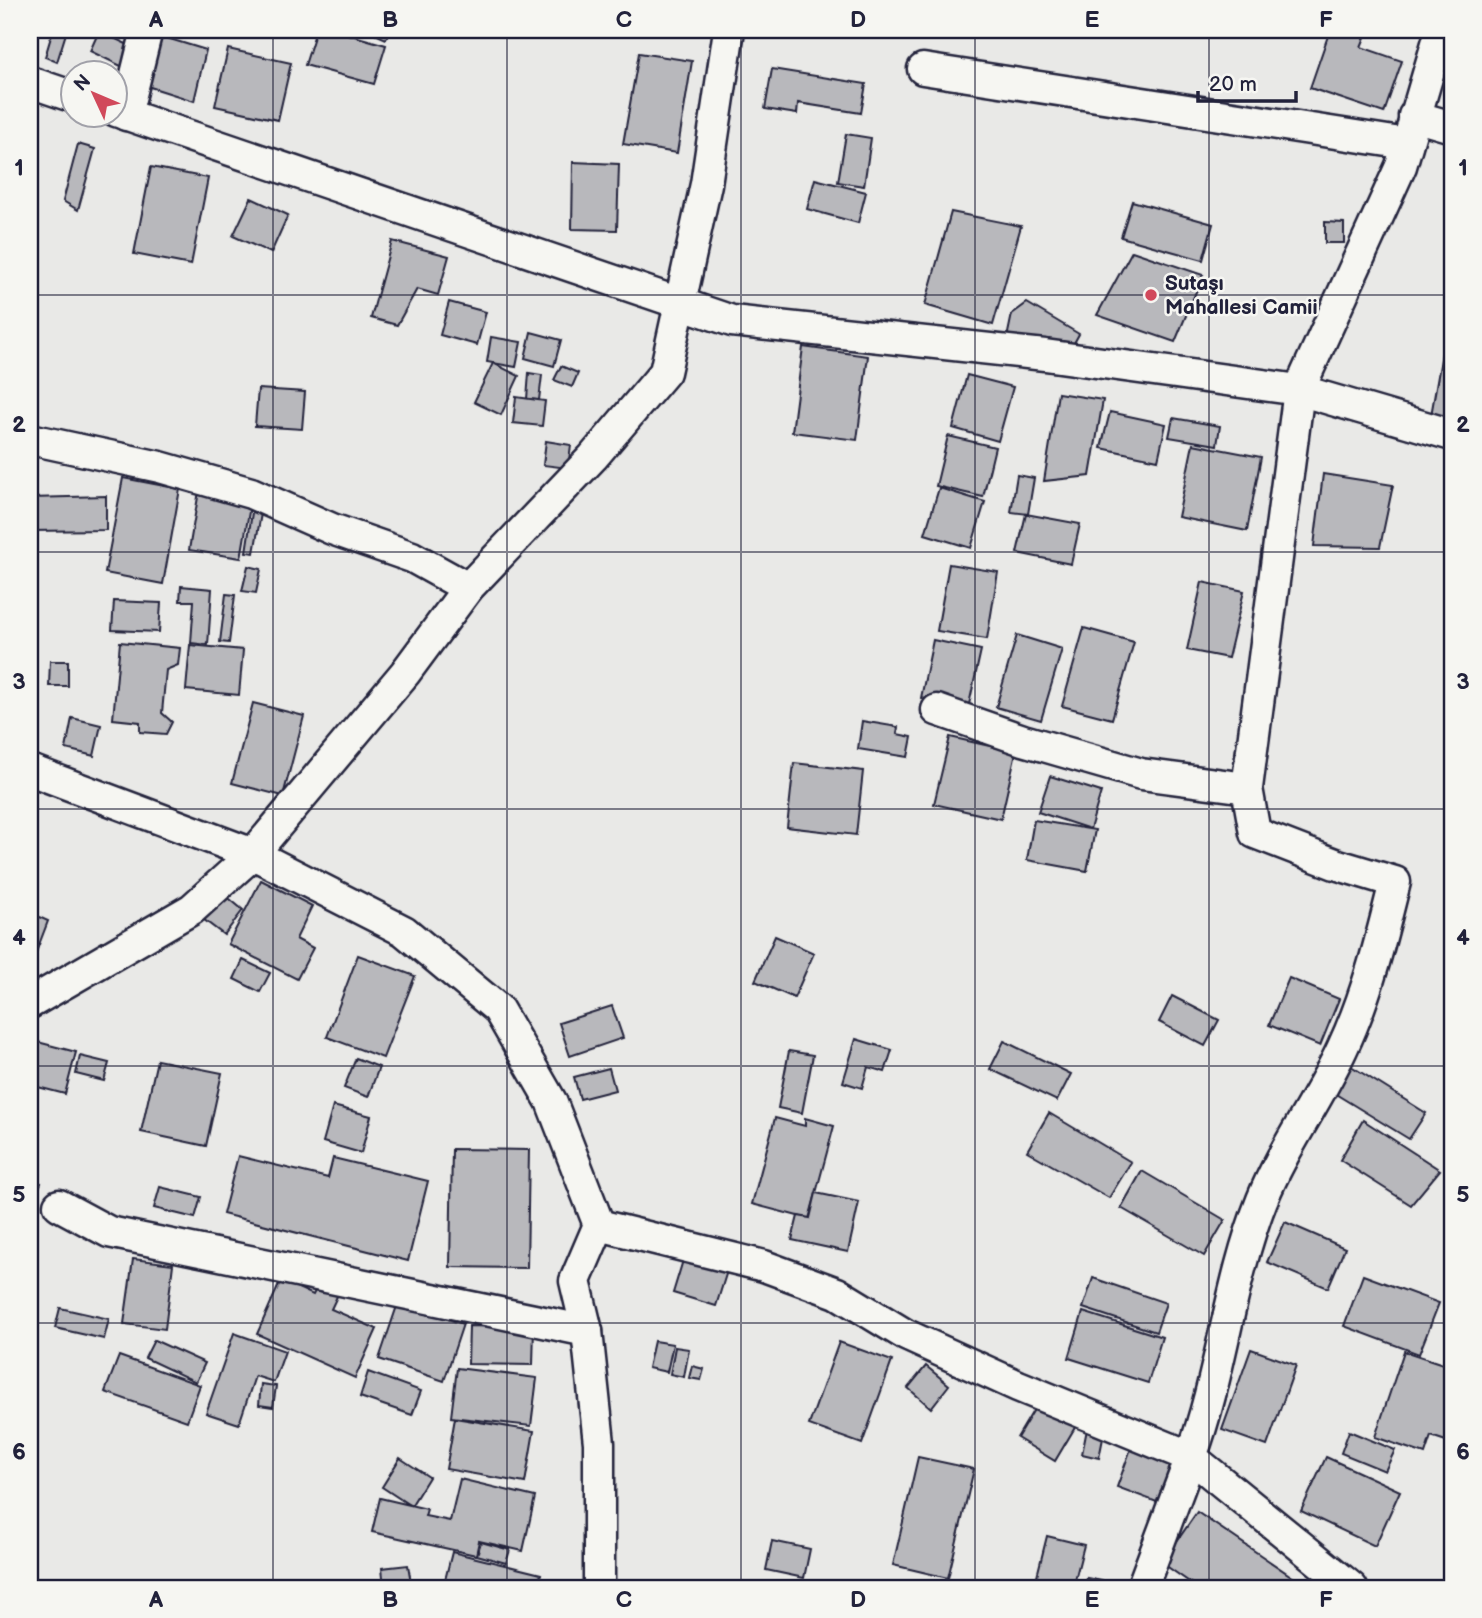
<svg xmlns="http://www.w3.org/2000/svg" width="1482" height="1618" viewBox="0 0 1482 1618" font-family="'Balsamiq Sans',sans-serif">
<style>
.building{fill:#b8b8bc;stroke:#22223b;stroke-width:2}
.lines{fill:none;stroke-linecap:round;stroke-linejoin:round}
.street-casing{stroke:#22223b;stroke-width:35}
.street{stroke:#f6f6f2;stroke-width:30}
.grid{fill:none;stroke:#22223b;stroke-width:2;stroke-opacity:0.55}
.poi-dot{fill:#d1495b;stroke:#f6f6f2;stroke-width:2.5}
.labels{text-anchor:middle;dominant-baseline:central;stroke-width:5;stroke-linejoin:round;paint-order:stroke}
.poi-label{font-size:21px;font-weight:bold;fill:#22223b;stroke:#f6f6f2;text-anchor:start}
.neatline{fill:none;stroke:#22223b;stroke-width:2.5}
.grid-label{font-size:23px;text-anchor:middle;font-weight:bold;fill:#22223b}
</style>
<rect width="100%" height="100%" fill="#e9e9e7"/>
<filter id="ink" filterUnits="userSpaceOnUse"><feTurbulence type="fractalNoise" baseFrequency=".0143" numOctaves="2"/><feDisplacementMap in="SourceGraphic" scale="14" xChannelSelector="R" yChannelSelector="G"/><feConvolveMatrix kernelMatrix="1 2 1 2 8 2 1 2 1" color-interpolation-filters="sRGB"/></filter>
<g filter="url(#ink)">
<g class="building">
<path d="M53,30H67L57,62L45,57Z"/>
<path d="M316,30H333L386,45L374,84L305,65Z"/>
<path d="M366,30H389L386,39Z"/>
<path d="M1330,30H1368L1361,47L1402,61L1384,113L1310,88Z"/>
<path d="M99,31L137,49L127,69L90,51Z"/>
<path d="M160,36L206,50L194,101L147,86Z"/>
<path d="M228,49L291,63L278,120L215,106Z"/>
<path d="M639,53L692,61L677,153L623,144Z"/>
<path d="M772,69L866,84L861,113L798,103L797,114L765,109Z"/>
<path d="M846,134L871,138L864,186L838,182Z"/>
<path d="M78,144L95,149L78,210L63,201Z"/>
<path d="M573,162L619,164L617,230L572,229Z"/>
<path d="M151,167L208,178L191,265L134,254Z"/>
<path d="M815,179L866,192L858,223L807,209Z"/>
<path d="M251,198L288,215L271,253L233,236Z"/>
<path d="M1132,201L1213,224L1203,260L1121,237Z"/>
<path d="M951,212L1021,226L993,325L925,305Z"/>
<path d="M1325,222L1344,223V243H1325Z"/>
<path d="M392,241L449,256L438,295L417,289L397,325L371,318Z"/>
<path d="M1132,251L1203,275L1175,342L1097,315Z"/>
<path d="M449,302L486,312L477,345L440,335Z"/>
<path d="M1027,303L1079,334L1069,352L1007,338L1012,314Z"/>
<path d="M531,332L561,340L554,366L525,358Z"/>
<path d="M491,337L521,342L516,367L487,362Z"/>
<path d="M803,347L868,356L857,440L792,432Z"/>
<path d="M1442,353L1452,354V430L1429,427Z"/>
<path d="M493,363L519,376L501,415L474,402Z"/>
<path d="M561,366L578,373L572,387L554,380Z"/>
<path d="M529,373L542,375L539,400L527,399Z"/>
<path d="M967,375L1013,387L998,441L953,428Z"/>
<path d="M258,389L305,392L302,429L255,426Z"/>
<path d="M1058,393L1103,400L1090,476L1044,481Z"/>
<path d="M516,397L545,401L542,426L513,423Z"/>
<path d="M1110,412L1166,424L1158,460L1101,448Z"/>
<path d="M1173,418L1220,426L1217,445L1169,437Z"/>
<path d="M948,436L995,447L983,497L936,486Z"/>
<path d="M546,441L571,445L568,468L543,465Z"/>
<path d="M1193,444L1261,457L1247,531L1178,517Z"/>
<path d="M1323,474L1393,485L1380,547L1314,546Z"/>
<path d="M1017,475L1034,478L1028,514L1011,512Z"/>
<path d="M123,478L180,489L163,584L105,573Z"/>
<path d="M939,488L985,502L971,548L925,534Z"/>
<path d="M199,491L251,500L241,558L189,550Z"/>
<path d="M106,496V530L30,531V498Z"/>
<path d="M253,506L262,508L254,553L246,552Z"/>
<path d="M1026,514L1080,524L1071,564L1017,553Z"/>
<path d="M949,564L998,572L987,639L937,631Z"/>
<path d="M248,566L261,569L256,593L242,591Z"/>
<path d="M1202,582L1244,591L1228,658L1187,650Z"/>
<path d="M181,586L212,589L208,645L191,643L194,601H180Z"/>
<path d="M226,594L235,595L229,643L220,642Z"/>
<path d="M114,601L161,603L159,632L112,630Z"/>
<path d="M1084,628L1134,642L1112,719L1062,706Z"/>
<path d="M1017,635L1062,649L1041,720L996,707Z"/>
<path d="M933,640L981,650L968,709L921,698Z"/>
<path d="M120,642L180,648L178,665L166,670L162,713L172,722L166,734L140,732V722L113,719Z"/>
<path d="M190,645L243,650L239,695L186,690Z"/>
<path d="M50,661H68V686H49Z"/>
<path d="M253,703L304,716L283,796L232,783Z"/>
<path d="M72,718L101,725L94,756L66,749Z"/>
<path d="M862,721L898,727L897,734L912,737L908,757L858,749Z"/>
<path d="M950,737L1016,752L1001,819L934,804Z"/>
<path d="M794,763L863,771L856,835L787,827Z"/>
<path d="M1050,776L1101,792L1090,829L1038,812Z"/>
<path d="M1034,820L1095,830L1087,871L1027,860Z"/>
<path d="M261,880L312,906L296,939L313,948L297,979L228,944Z"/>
<path d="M219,890L243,910L224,935L199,916Z"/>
<path d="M30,913L48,921L30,968Z"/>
<path d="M775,936L814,953L794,998L755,981Z"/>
<path d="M358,955L415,976L383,1058L327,1037Z"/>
<path d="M243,960L270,973L260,992L234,979Z"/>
<path d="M1289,978L1339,999L1320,1046L1269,1025Z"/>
<path d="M1172,996L1219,1020L1205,1046L1159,1022Z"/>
<path d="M612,1006L623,1038L570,1056L559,1023Z"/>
<path d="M856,1039L892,1050L885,1072L868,1067L862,1088L843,1082Z"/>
<path d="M30,1040L76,1052L65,1094L30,1085Z"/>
<path d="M1004,1041L1071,1074L1057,1101L990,1069Z"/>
<path d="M789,1051L813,1055L802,1113L778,1108Z"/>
<path d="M80,1056L109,1063L104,1081L76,1074Z"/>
<path d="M356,1058L379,1067L368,1097L344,1088Z"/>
<path d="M157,1060L222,1073L206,1146L141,1132Z"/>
<path d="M1351,1066L1426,1113L1409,1139L1334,1093Z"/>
<path d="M609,1068L615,1090L580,1099L574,1077Z"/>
<path d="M333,1106L371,1116L361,1153L323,1142Z"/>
<path d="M1049,1113L1131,1162L1109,1198L1027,1151Z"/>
<path d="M775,1118L805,1126V1118L834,1126L809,1219L752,1204Z"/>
<path d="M1363,1120L1440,1170L1411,1205L1340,1160Z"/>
<path d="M452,1149L529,1150L527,1268L450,1267Z"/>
<path d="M238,1156L328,1178L333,1158L428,1181L408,1261L223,1214Z"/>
<path d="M1142,1171L1225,1220L1204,1256L1121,1208Z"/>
<path d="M30,1178L41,1183L30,1207Z"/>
<path d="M160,1187L201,1197L195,1218L154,1208Z"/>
<path d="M816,1193L859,1202L848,1252L792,1240L798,1216L810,1218Z"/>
<path d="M1285,1222L1345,1248L1328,1288L1267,1262Z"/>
<path d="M684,1257L727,1271L716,1306L673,1293Z"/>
<path d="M133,1259L173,1264L165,1329L124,1324Z"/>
<path d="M1363,1275L1439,1303L1419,1354L1344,1326Z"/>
<path d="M1093,1278L1166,1303L1156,1332L1083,1308Z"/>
<path d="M281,1280L313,1295L320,1281L340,1290L331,1309L377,1329L355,1378L257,1334Z"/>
<path d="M398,1303L463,1324L444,1381L379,1359Z"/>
<path d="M60,1308L109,1319L104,1339L55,1328Z"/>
<path d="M1083,1312L1162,1337L1148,1383L1069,1358Z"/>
<path d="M469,1326L534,1328L533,1365L468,1364Z"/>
<path d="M234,1333L285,1351L274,1382L255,1376L239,1424L206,1413Z"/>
<path d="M154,1340L205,1363L196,1382L145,1358Z"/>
<path d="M654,1341L673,1344L667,1372L648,1368Z"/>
<path d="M839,1342L892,1361L862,1444L809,1425Z"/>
<path d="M675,1347L689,1349L684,1377L670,1374Z"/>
<path d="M1251,1349L1296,1365L1267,1446L1222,1430Z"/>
<path d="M1404,1351L1452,1367V1443L1431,1436L1425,1454L1375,1437Z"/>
<path d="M119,1356L200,1385L187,1421L105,1392Z"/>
<path d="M692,1366L704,1369L701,1380L689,1378Z"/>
<path d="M926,1366L949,1385L931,1408L908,1388Z"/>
<path d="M457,1368L537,1378L531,1426L451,1417Z"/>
<path d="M368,1372L421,1391L412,1415L360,1397Z"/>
<path d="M261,1384L276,1386L273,1407L259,1405Z"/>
<path d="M1039,1401L1077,1424L1055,1461L1017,1438Z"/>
<path d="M455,1418L534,1431L525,1483L446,1469Z"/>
<path d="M1087,1429L1104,1433L1099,1458L1082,1454Z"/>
<path d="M1349,1431L1395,1450L1385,1471L1341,1453Z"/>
<path d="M1133,1443L1178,1460L1162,1504L1117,1487Z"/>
<path d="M918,1457L974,1469L948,1578L893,1565Z"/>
<path d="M1326,1457L1400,1491L1375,1546L1301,1511Z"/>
<path d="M400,1458L429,1477L411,1506L382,1487Z"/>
<path d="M460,1479L535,1497L523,1551L479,1541L476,1555L372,1532L380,1498L427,1509L425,1516L450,1521Z"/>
<path d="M1197,1512L1300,1582L1296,1588H1198L1162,1563Z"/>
<path d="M1047,1536L1084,1545L1073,1588H1034Z"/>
<path d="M772,1541L810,1549L804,1578L766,1570Z"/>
<path d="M481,1542L510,1550L506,1563L477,1555Z"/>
<path d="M452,1552L541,1574L537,1588H443Z"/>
<path d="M408,1565L412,1588H384L382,1568Z"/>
<path d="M1087,1578L1116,1584L1115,1588H1085Z"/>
</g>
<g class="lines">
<defs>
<g id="street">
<path d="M923,69L1407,144"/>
<path d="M30,82L74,97"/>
<path d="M116,111L732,321L1045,355L1299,390L1452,435"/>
<path d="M126,115L147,30"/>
<path d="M1414,116L1452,127"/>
<path d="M30,439L160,467L251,493L332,529L412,557L468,588"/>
<path d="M937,710L1023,740L1141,774L1247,788"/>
<path d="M30,770L253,854L404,931L498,1009L551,1101L599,1225L575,1281L587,1331L599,1443V1588"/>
<path d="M30,1003L192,909L253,854L405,673L468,588L593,457L665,372L706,184L729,30"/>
<path d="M59,1205L109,1232L587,1331"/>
<path d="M599,1225L764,1266L837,1293L906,1335L1018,1386L1191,1457L1142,1588"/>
<path d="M1352,1588L1191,1457C1222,1373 1229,1283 1262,1200C1283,1148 1318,1101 1342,1049C1367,996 1381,939 1395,882L1335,864L1255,833L1247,788L1299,390L1401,166L1441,30"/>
</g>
</defs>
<use href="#street" class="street-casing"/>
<use href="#street" class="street"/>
</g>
</g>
<path class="grid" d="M273,30V1588M507,30V1588M741,30V1588M975,30V1588M1209,30V1588M30,295H1452M30,552H1452M30,809H1452M30,1066H1452M30,1323H1452"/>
<circle class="poi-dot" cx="1151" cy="295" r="7"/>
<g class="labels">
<g class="poi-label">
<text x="1165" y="283">Sutaşı<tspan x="1165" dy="24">Mahallesi Camii</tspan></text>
</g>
</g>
<rect width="1482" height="1618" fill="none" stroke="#f6f6f2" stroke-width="77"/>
<g transform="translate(94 94) rotate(314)"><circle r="33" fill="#f6f6f2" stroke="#a1a1a9" stroke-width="2"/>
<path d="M0-5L12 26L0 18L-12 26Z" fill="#d1495b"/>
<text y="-10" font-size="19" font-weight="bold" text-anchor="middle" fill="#22223b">N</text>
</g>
<path d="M1198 91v10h98v-10" fill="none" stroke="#22223b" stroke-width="3.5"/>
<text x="1209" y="91" font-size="21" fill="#22223b" stroke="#f6f6f2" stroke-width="5" paint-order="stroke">20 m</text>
<rect x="38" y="38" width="1406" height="1542" class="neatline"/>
<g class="grid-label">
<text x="156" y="27">A</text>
<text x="390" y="27">B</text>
<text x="624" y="27">C</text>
<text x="858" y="27">D</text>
<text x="1092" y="27">E</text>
<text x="1326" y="27">F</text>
<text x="19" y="175">1</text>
<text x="1463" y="175">1</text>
<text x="19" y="432">2</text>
<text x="1463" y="432">2</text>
<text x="19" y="689">3</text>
<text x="1463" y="689">3</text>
<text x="19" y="945">4</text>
<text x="1463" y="945">4</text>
<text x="19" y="1202">5</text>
<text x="1463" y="1202">5</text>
<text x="19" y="1459">6</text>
<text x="1463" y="1459">6</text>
<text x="156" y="1607">A</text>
<text x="390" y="1607">B</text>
<text x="624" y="1607">C</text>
<text x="858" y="1607">D</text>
<text x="1092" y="1607">E</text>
<text x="1326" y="1607">F</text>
</g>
</svg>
